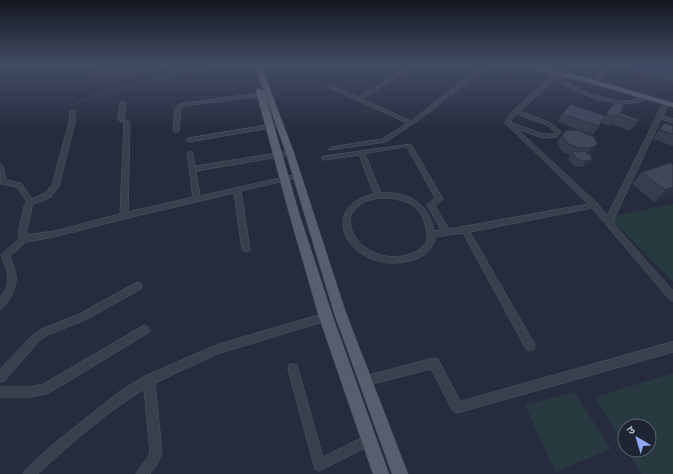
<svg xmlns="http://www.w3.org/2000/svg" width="673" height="474" viewBox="0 0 673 474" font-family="Raleway,'Noto Sans Devanagari',sans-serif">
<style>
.green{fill:#28393f}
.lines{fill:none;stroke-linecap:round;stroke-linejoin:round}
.minor-casing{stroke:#525766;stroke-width:1}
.major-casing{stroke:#434857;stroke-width:1}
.path{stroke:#46565c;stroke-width:1;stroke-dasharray:2 2;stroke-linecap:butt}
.minor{fill:#3a3f4e;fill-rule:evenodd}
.major{fill:#585e6e;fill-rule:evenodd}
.wall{fill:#373d4e}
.shaded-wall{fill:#2d3240}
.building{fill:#40475b;stroke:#2d3240}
</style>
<rect width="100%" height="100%" fill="#262c3e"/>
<g class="green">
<path d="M673,204V282L609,217Z"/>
<path d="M673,373V474H641L627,450H649V426H625V447L595,397Z"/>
<path d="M574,392L611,449L555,472L525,405Z"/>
</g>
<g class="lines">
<defs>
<g id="minor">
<path d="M164,65H174L176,69L188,70L214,66L216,67L188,72L173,71L171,68L92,77L89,75L92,73Z"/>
<path d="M410,65H416L362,99L411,121L483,65H489L423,117L386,142L329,150L328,149L331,147L382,139L407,123L328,87V85H332L358,97Z"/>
<path d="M550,65H555L551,68L549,67Z"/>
<path d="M609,65H614L599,80H595V78Z"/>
<path d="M551,71H555C567,89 607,101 628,101C635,100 640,97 646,95L649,97C627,114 574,94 555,79L520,111L551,123L560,131L561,132L557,137L543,138L517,129L597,203L607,216L663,103L666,101L669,103L663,116L673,119V123L661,119L614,219V224L673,291V301L670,300L592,208L470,232L534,343L535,346L534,349L530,351L526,349L463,233L435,237C434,248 425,256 416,259C352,281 312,207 374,194L359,155L324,160L321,158L324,156L411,144L443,199L435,206L449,229L588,204L505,123C508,112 543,84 553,76ZM517,114L547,125L555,132L553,134H544L512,123L511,121ZM407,147L435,198L427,205L441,230L434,231C429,203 408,191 381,193L365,154ZM391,198C399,200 410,202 416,208C423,213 430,235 426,242C424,246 418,250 415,252C370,273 325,219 367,201C374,198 383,198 391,198Z"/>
<path d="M261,93L263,94V96L184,106L181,109L179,131L176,133L173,131L175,108L180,104Z"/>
<path d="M123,101L126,103L124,119L130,122L128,212L193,197L187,153L190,151L193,153L195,166L290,151L293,153L290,155L196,171L200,196L297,174L300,176L297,178L241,191L250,249L249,251H243L242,249L234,193L124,219L54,237L26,242L10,256C16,272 20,281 10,298C8,302 5,307 0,309V298L6,289L8,281L7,270L1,255L20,238L18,235L24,206L27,202L17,187L1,184L0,164L3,166L6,180L21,183L32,199L45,193L52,185L69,122L70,111L75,110V122L59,186L51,197L34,204L32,207L26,235L54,231L120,214L124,123L118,120L120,103Z"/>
<path d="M280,123L282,124V126L189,142L186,140L189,138Z"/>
<path d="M138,282L141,283L142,286L141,289L85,320L48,335L40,340L4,381L0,382V369L34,334L42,329L79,314Z"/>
<path d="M326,313L329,314L331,317L329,320L217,354L155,383L162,452L158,463L150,474H136C139,466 148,460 150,452L144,389C106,413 71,443 38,474H23L25,470L51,446L119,392L145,376L216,345Z"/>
<path d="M145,325L148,327L150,330L148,333L49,393L31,397H0V387H31L43,384Z"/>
<path d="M673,342V352L457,413L453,411L431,369L365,386L361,385L360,381L361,377L365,376L434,358L438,359L460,401Z"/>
<path d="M293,364L297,365L298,369L323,457L369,434L373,436L375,440L373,444L319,471L315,469L288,369L289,365Z"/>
</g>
<g id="major">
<path d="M255,65H261L294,153L346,313L408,474H392L334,313L286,153Z"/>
<path d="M520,65H533L595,80L673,103V107L593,84Z"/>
<path d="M257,89H260L264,91L299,213L333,317L389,474H373L319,317L289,213L256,91Z"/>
</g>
</defs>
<use href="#minor" class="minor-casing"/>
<use href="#major" class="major-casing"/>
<path class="path" d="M75,106C103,86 141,88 172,75"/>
<use href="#minor" class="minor"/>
<use href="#major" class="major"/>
</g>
<g class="wall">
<path d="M615,65H673V83L615,66Z"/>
<path d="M620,113L640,120L633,129L630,131L611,124L610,126L601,123L593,135L579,130L594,137L590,154L592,160L587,166L582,167L575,166L568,160L570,155L564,153L558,146L557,143L562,134L578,130L558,122L562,114L605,116L606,114Z"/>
<path d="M664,123L673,126V146L653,139L657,132Z"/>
<path d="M673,165V195L654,202L632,184L642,172Z"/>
</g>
<g class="shaded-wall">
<path d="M640,120L633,129L630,131L636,122Z"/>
<path d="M597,145L591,154L584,157L590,148Z"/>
<path d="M592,160L587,166L582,167L586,161Z"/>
<path d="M673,187V195L654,202L665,190Z"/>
</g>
<g class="building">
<path d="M615,102L624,105L620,113L640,120L636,122L616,115L615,117L606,114Z"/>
<path d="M571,104L605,116L599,126L562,114Z"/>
<path d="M664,123L673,126V134L660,130Z"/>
<path d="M567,130H578L594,137L597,143V145L590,148H579L569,144L563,137L562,134Z"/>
<path d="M573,151H584L591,155L592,160L586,161L579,160L572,154Z"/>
<path d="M670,163L673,165V187L665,190L642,172Z"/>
</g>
<linearGradient id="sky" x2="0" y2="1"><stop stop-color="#151822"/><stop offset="0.49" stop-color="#414b63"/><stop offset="1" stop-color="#414b63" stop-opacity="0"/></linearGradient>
<rect width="673" height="132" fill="url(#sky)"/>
<g transform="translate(637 438) rotate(322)"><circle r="19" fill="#1f2433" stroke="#5b606f"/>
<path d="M0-3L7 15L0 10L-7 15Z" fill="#90a7f4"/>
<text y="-6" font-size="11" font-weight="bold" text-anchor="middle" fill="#b6bac9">उ</text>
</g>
</svg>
